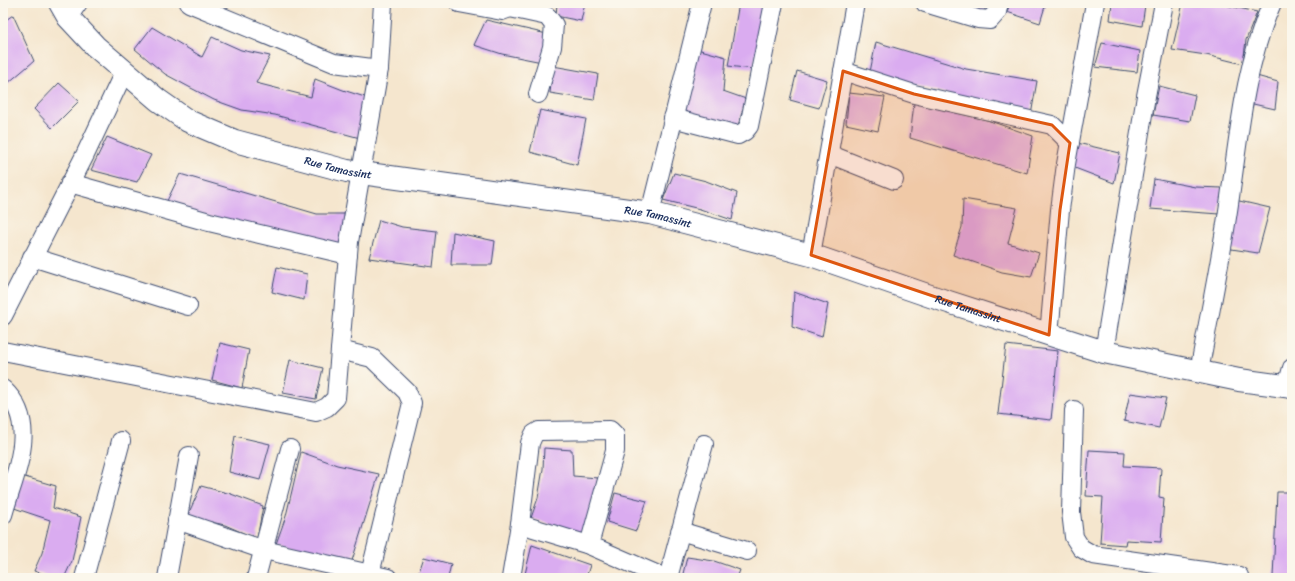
<svg xmlns="http://www.w3.org/2000/svg" width="1295" height="581" viewBox="0 0 1295 581" font-family="Sriracha,sans-serif">
<style>
.building{fill:#daacf0}
.lines{fill:none;stroke-linecap:round;stroke-linejoin:round}
.minor-casing{stroke:#3c4a6f;stroke-width:20}
.secondary-casing{stroke:#3c4a6f;stroke-width:24}
.minor{stroke:#fff;stroke-width:18}
.secondary{stroke:#fff;stroke-width:22}
.marked{fill:#de5710;fill-opacity:0.2;stroke:#de5710;stroke-width:3;stroke-linejoin:round}
.labels{text-anchor:middle;dominant-baseline:central;stroke-width:4;stroke-linejoin:round;paint-order:stroke}
.street-label{font-size:11px;fill:#1b2f5e;stroke:#fbf7ec}
</style>
<rect width="100%" height="100%" fill="#fbf7ec"/>
<filter id="ink" filterUnits="userSpaceOnUse"><feTurbulence type="fractalNoise" baseFrequency=".025" numOctaves="2"/><feDisplacementMap in="SourceGraphic" scale="8" xChannelSelector="R" yChannelSelector="G"/><feConvolveMatrix kernelMatrix="1 2 1 2 8 2 1 2 1" color-interpolation-filters="sRGB"/></filter>
<filter id="wash" filterUnits="userSpaceOnUse"><feTurbulence type="fractalNoise" baseFrequency=".012" numOctaves="4" result="noise"/><feDisplacementMap in="SourceGraphic" scale="16" xChannelSelector="R" yChannelSelector="G"/><feGaussianBlur stdDeviation="0.9" result="paint"/><feColorMatrix in="noise" values="0 0 0 0 0 0 0 0 0 0 0 0 0 0 0 0 0 1.4 0 .05"/><feComposite in="paint" operator="in"/></filter>
<g filter="url(#wash)">
<rect width="100%" height="100%" fill="#f5e6ce"/>
<g id="blocks">
<g class="building">
<path d="M557,3H585L581,21L556,16Z"/>
<path d="M739,3H769L753,69L728,66Z"/>
<path d="M951,3H986L984,15Z"/>
<path d="M1010,3H1046L1040,23L1007,12Z"/>
<path d="M1112,3H1137L1145,5L1142,26L1110,20Z"/>
<path d="M1183,3H1216L1257,12L1246,40L1243,64L1206,55L1172,50Z"/>
<path d="M13,15L34,61L8,83L3,75V22Z"/>
<path d="M486,20L547,34L542,62L502,54L474,45Z"/>
<path d="M152,27L202,57L212,37L241,50L270,56L256,83L311,97L315,79L343,90L371,99L360,138L275,115L242,110L214,100L189,87L165,74L135,49Z"/>
<path d="M876,42L966,69L1037,81L1031,115L965,99L870,72Z"/>
<path d="M1102,43L1140,51L1137,72L1095,67Z"/>
<path d="M697,49L726,57L723,91L746,99L737,129L683,117Z"/>
<path d="M553,66L598,74L594,100L550,93Z"/>
<path d="M797,71L827,80L819,108L790,100Z"/>
<path d="M1253,75L1278,82L1275,109L1249,103Z"/>
<path d="M59,83L79,101L52,128L34,109Z"/>
<path d="M1159,86L1195,95L1190,121L1153,115Z"/>
<path d="M849,93L885,97L878,131L846,124Z"/>
<path d="M914,103L987,120L1033,136L1027,173L910,138Z"/>
<path d="M540,110L586,119L577,165L530,152Z"/>
<path d="M107,137L151,155L137,182L91,170Z"/>
<path d="M1073,142L1120,153L1114,183L1067,165Z"/>
<path d="M674,173L706,181L737,193L732,220L700,209L663,200Z"/>
<path d="M180,174L317,214H350L341,251L165,205Z"/>
<path d="M1154,179L1195,187L1222,188L1219,214L1150,209Z"/>
<path d="M963,199L1017,208L1008,243L1039,253L1031,277L1002,272L953,255L962,227Z"/>
<path d="M1235,200L1270,208L1258,253L1225,248Z"/>
<path d="M379,220L402,227L437,231L433,267L369,258Z"/>
<path d="M453,232L495,241L492,265H451Z"/>
<path d="M277,267L307,274L304,300L272,292Z"/>
<path d="M794,292L828,304L822,337L792,327Z"/>
<path d="M220,343L249,350L242,388L212,380Z"/>
<path d="M1006,345L1058,351L1051,420L998,414Z"/>
<path d="M290,360L323,368L316,399L283,393Z"/>
<path d="M1130,393L1166,398L1159,428L1124,421Z"/>
<path d="M235,436L270,444L260,480L229,472Z"/>
<path d="M544,448L572,450L573,476L598,478L585,536L531,518L538,498L543,469Z"/>
<path d="M1089,450L1125,452L1124,466L1161,468L1159,497L1164,498L1161,542L1126,540L1125,545L1100,543L1103,497L1086,496Z"/>
<path d="M301,452L337,465L379,474L351,564L276,544L286,516Z"/>
<path d="M18,475L56,486L53,508L81,517L72,561L64,578H56L34,571L42,553L50,520L11,507Z"/>
<path d="M201,486L231,494L263,506L257,539L225,525L187,517Z"/>
<path d="M1277,492H1292V578L1273,577Z"/>
<path d="M615,493L647,501L636,531L607,522Z"/>
<path d="M532,545L590,565L586,578H524Z"/>
<path d="M424,557L451,564L448,578H417Z"/>
<path d="M687,557L714,561L740,570L737,578H682Z"/>
</g>
</g>
</g>
<g filter="url(#ink)">
<use href="#blocks" fill-opacity="0" stroke="#3c4a6f" stroke-width="1"/>
<g class="lines">
<defs>
<g id="minor">
<path d="M189,3L334,63L379,69"/>
<path d="M459,3L502,11L510,8L512,3"/>
<path d="M925,3L978,19L990,20L997,12L999,3"/>
<path d="M510,8L547,16L554,25L552,47L538,94"/>
<path d="M68,17L78,3"/>
<path d="M843,71L914,94L1052,125L1070,143"/>
<path d="M673,118L738,135L745,131L749,126L774,3"/>
<path d="M829,154L894,180"/>
<path d="M70,183L209,222L348,255"/>
<path d="M650,213L702,3"/>
<path d="M811,255L855,3"/>
<path d="M32,257L188,306"/>
<path d="M3,316L85,155L124,72"/>
<path d="M1049,335L1060,210L1066,164L1095,3"/>
<path d="M3,351L316,412L327,407L336,398L340,350"/>
<path d="M1104,352L1146,96L1164,3"/>
<path d="M1199,372C1209,316 1221,260 1229,204C1239,136 1244,67 1272,3"/>
<path d="M1287,386L1292,368"/>
<path d="M3,389C41,424 14,474 3,515"/>
<path d="M1074,410L1071,512L1074,537L1081,548L1093,555L1239,576"/>
<path d="M177,520L264,550L388,578"/>
<path d="M520,524L589,545"/>
<path d="M680,531L747,551"/>
<path d="M84,578L121,441"/>
<path d="M167,578L189,456"/>
<path d="M256,578L290,449"/>
<path d="M369,578L412,403L407,392L372,358L340,350L349,242L379,69L383,3"/>
<path d="M511,578L520,524L530,443L534,434L539,431L610,430L615,435V451L589,545L665,578"/>
<path d="M668,578L704,444"/>
</g>
<g id="secondary">
<path id="s1" d="M60,3L68,17L95,46L158,100L188,121L235,141L347,171L650,213L811,255L933,297L1104,352L1239,380L1292,387"/>
</g>
</defs>
<use href="#minor" class="minor-casing"/>
<use href="#secondary" class="secondary-casing"/>
<use href="#minor" class="minor"/>
<use href="#secondary" class="secondary"/>
</g>
</g>
<path class="marked" d="M843,71L914,94L1052,125L1070,143L1060,210L1049,335L811,255Z"/>
<g class="labels">
<g class="street-label">
<text stroke="none"><textPath href="#s1" startOffset="333">Rue Tamassint</textPath></text>
<text stroke="none"><textPath href="#s1" startOffset="657">Rue Tamassint</textPath></text>
<text stroke="none"><textPath href="#s1" startOffset="981">Rue Tamassint</textPath></text>
</g>
</g>
<rect width="1295" height="581" fill="none" stroke="#fbf7ec" stroke-width="16"/>
</svg>
